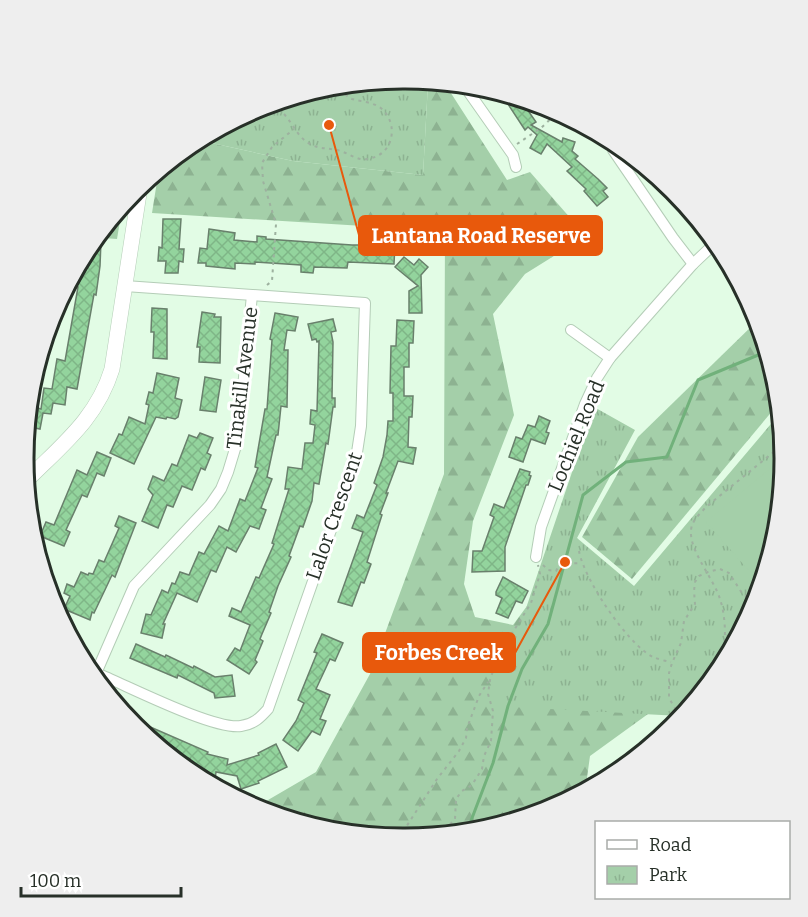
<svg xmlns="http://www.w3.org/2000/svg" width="808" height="917" viewBox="0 0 808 917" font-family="Bitter,serif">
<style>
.forest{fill:url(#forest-firs)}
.park{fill:url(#park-tufts)}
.pitch{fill:#a4cfa9}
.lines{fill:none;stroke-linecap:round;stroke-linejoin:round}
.stream{stroke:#71b17b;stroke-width:3}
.building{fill:url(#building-cross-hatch);stroke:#69806c;stroke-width:1.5}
.street-casing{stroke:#b4cdb7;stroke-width:12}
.secondary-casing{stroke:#b4cdb7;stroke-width:16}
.path{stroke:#9db19f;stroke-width:2;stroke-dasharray:3 4.5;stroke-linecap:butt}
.street{stroke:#fff;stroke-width:10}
.secondary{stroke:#fff;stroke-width:15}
.labels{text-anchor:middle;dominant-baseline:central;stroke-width:6;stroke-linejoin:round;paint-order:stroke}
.street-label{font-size:20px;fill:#273028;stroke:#fff}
.rim{fill:none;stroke:#273028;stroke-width:3}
.leader{fill:none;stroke:#e8590c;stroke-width:2}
.callout-dot{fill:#e8590c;stroke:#fff;stroke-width:2}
.callout{fill:#e8590c;stroke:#e8590c;stroke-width:2}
.callout-label{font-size:21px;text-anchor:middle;font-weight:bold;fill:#fff}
</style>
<defs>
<pattern id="forest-firs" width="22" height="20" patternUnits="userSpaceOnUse" patternTransform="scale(1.5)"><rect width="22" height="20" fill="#a4cfa9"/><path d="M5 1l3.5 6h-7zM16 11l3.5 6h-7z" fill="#8db291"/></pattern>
<pattern id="park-tufts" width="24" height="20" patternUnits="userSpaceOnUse" patternTransform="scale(1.5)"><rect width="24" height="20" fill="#a4cfa9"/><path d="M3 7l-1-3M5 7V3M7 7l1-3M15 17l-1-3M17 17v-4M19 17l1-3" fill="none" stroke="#8db291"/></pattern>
<pattern id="building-cross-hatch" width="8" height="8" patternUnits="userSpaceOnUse" patternTransform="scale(1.5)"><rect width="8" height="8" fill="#93d49d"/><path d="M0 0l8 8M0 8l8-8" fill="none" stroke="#7fb687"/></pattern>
</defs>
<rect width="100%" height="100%" fill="#e2fce5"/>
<g class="forest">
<path d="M428,83L447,87L507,180L530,172L586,236L525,274L493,314L514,415L473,521L464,584L475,617L513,625L577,538L648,714L590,756L586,785L549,810L404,838L258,809L252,805L268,800L316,772L370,674L444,474L445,231L152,213L158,175L207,142L293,161L423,175Z"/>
<path d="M757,321L774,409L632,579L582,537L638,437Z"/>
</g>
<g class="park">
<path d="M404,79L428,83L423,175L293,161L207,142L259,107Z"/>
<path d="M122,209L117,239L103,238Z"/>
<path d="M594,407L635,430L577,538L634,586L776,418L784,459L755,604L680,716L493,706Z"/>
</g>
<path class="pitch" d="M784,457V459L759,582L706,522Z"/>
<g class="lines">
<path class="stream" d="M469,826L493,763L508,706L522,669L548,624L583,495L626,462L667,457L698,380L763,353"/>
</g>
<g class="building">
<path d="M504,98L522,102L536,122L531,125L562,142L563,138L575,142L572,151L578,156L575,159L598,179L607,188L603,191L608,197L597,206L584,191L586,189L567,171L572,167L547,144L541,154L530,148L537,135L528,127L525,130Z"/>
<path d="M163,219H181L179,249H184L183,262L179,261L178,273H165L166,261H158L159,247L162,248Z"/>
<path d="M209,229L235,233L234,240L257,242V236L266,237V239L352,245H362L363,232H371V241L395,243L394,264L348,262L347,268L314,267L313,273L301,272V265L255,262V264L235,263V269L206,266V263H198L200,248L207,249Z"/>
<path d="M101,241L100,266L96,295L94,294L77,389L67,387L65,405L53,403L51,414L43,413L40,429L30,427L34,407L41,409L44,388L52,389L57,359L65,361L78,287H75L76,278Z"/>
<path d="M404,257L414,265L419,259L428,267L421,275L422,313H409V291L418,286L395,267Z"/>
<path d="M152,308L167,309V359L153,358L154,332H151Z"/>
<path d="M202,312L215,314L214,317H221L220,363L199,362L200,347H197Z"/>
<path d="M275,313L298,317L295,331L287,330L284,350H288L287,407L281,406L278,435H276L267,477L272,479L261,508L266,510L259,529L250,526L236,552L227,547L216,572L211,570L197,602L177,593L163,624H165L162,638L141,633L146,614L151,615L162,590L168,593L172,583L175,584L180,572L189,575L199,552L204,554L219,526L228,531L240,499L245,501L258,468L255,467L265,409H267L272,340L270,339Z"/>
<path d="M333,319L336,331L331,332L333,342L332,398H335V407H333L328,444L326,443L319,484L314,483L312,501L303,527L300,526L289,556L291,557L278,586L269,612L271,613L262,634L260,639L263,641L255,660L257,662L249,674L227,660L235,648L240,651L250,625L229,616L232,608L241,612L256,577L259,578L274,544L272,543L289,489H285L288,467L302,469L305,443H313L315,425L310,424L311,410L317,411L319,341L317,342L316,339L312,340L308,324Z"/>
<path d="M397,320L414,321L413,343H409V367H404V396H413L412,417H409L408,447L416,448L413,464L398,461L386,493H388L380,514L382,515L367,562L371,564L364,583L361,582L352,606L338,602L363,532L352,528L357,515L364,518L377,485L374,483L383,457L387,435L388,421H393V393H390L391,346H396Z"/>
<path d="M157,373L179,378L175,398L182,400L178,417L175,419L167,417L166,419L156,417L134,464L110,453L119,434L122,435L129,417L145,424L149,405L146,404L149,392L153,393Z"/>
<path d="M205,377L221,380L216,412L200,410Z"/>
<path d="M539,416L550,421L546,432L549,433L545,444L531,439L523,462L509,457L516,437L522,439L528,425L535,427Z"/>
<path d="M200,433L213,438L207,453L211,455L205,470L201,468L192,490L182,486L173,507L167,505L158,528L142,521L153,495L148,489L153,476L164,481L172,464L177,466L189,435L197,438Z"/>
<path d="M97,452L111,458L104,476L97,473L87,497L82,495L66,530L70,532L64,546L40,536L46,522L54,525L77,470L87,475Z"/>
<path d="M520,469L530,472L529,475L531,476L528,485H526L505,547V571L472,572L473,551H482L494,517L490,515L494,504L504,508Z"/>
<path d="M119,516L136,523L115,577L112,575L94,613L92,612L90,620L64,609L70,596L64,593L67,584L74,587L81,572L88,575L89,573L93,574L99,560L104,562L119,528L115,526Z"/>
<path d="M503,577L528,591L522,603L516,601L508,618L496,613L502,598L496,595V592Z"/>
<path d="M322,634L343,643L335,661L330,659L316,689L330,695L320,719L326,721L320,735L312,731L298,751L283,740L296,721L304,703L298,700L317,653L314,652Z"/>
<path d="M136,644L165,657L166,655L193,668L194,666L215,677L232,675L235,696L215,698L214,693L178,675L177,678L130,658Z"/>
<path d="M148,726L208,752L207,754L228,759L227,765L259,755L258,753L276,744L287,767L258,781L259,783L241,789L237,776L216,772L215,780L189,763L190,759L174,753L145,733Z"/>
</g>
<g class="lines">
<defs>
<g id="street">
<path d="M468,91L513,155L516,167"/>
<path d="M613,150L673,238L693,264"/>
<path d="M571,330L610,358"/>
<path d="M536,557L541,527L585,404L597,378L610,358L693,264L711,247"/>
<path d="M97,671L134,586L210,505L221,489L228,472L238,439L252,295"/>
<path d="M101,675C130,687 214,730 241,726C254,724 260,718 268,709L356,459L361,426L365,303L125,286"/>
</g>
<path id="secondary" d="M28,479C63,444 97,418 112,369L140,187"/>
</defs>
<use href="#street" class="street-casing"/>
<use href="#secondary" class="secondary-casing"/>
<g class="path">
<path d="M272,105C275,107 280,110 283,113C293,123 297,137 310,144C319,149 327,148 337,150C347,152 357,161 367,159C393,156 399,126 383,110C375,102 362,102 352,99C348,97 345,94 341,91"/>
<path d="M517,144L541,128L557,113"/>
<path d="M267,285L272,281L276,224L263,181L262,163L272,147L294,129"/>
<path d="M579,551C584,579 627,644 653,657C658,659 665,661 671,662"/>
<path d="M543,565L548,570L556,571L560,564L581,563"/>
<path d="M724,650C726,634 725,614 720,599C714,579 689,551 691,530C692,520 700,514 706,507L781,446"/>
<path d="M682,714L676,710L669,698V673L672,663L681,643L684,621L695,604L694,591L695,582L699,576L708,572L720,569L729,573L742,593L755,603"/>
<path d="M445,830L455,819L456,799L462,791L472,785L482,769L484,756L491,741L493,711L488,694L490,680L498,656L531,603L540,574L538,565"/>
<path d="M399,838L437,779L459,751L466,738L467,728L479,696L488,682"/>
</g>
<use href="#street" class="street"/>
<use href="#secondary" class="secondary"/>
</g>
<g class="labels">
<g class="street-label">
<text transform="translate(242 378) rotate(-83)">Tinakill Avenue</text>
<text transform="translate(576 436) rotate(-68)">Lochiel Road</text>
<text transform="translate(334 516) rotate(-71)">Lalor Crescent</text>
</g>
</g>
<path d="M0 0H808V917H0ZM403 89H405A369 369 0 0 1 774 458V459A369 369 0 0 1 405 828H403A369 369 0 0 1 34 459V458A369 369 0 0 1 403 89Z" fill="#eee" fill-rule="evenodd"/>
<path class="rim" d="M403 89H405A369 369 0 0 1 774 458V459A369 369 0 0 1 405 828H403A369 369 0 0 1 34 459V458A369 369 0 0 1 403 89Z"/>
<path class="leader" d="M329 125L359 235M565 562L515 653"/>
<g class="callout-dot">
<circle cx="329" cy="125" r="6"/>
<circle cx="565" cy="562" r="6"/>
</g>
<g class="callout">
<rect x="359" y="216" width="243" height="39" rx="6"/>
<rect x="363" y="633" width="152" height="39" rx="6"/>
</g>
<g class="callout-label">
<text x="481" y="243">Lantana Road Reserve</text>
<text x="439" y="660">Forbes Creek</text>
</g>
<rect x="595" y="821" width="195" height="78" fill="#ffffff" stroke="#a9aca9" stroke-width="1.5"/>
<rect x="607" y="840" width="30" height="9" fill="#ffffff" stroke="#a9aca9" stroke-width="1.5"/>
<text x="649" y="851" font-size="18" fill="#273028">Road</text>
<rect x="607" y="866" width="30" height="18" fill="url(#park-tufts)" stroke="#a9aca9" stroke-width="1.5"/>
<text x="649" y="881" font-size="18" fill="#273028">Park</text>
<path d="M21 887v9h160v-9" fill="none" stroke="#273028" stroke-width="3"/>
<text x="30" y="887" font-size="18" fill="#273028" stroke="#ffffff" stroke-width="4.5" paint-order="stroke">100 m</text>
</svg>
